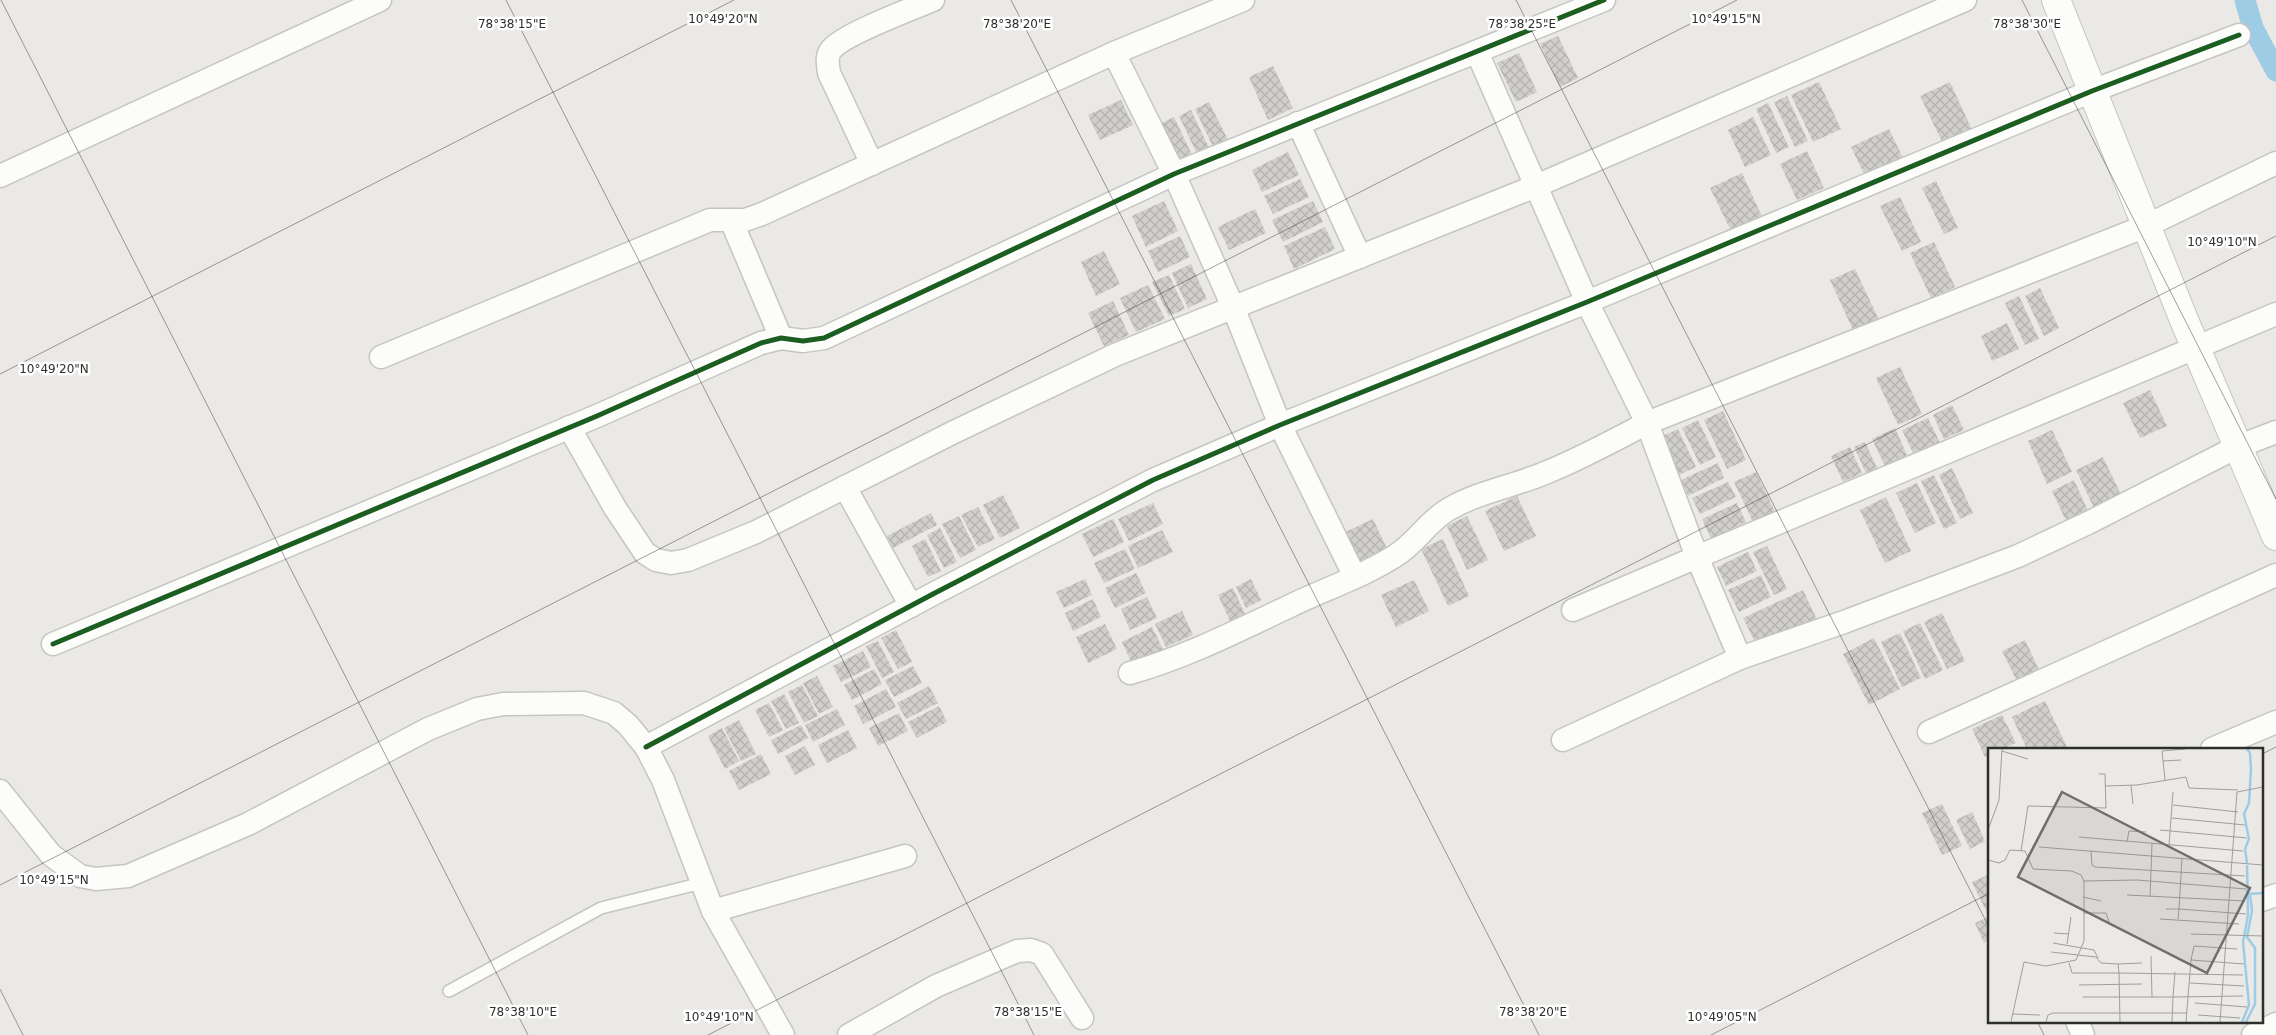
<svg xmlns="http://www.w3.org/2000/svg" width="2276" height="1035" font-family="'DejaVu Sans',sans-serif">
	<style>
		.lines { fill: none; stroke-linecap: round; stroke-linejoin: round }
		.canal { stroke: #9fcce5; stroke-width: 21 }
		.building { fill: url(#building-cross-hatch) }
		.lane-casing { stroke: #c6c5c4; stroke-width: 14 }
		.street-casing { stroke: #c6c5c4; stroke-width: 25 }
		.secondary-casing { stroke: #c6c5c4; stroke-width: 30 }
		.lane { stroke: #fcfcfb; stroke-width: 11 }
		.street { stroke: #fcfcfb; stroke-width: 22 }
		.secondary { stroke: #fcfcfb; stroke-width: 28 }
		.cycleway-casing { stroke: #fff; stroke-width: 8 }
		.cycleway { stroke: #1b5e20; stroke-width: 5 }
		.ticks { fill: none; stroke: #2e2e2e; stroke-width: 1; stroke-opacity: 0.45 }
		.inset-river { fill: none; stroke: #9fcce5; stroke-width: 2.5 }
		.inset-road { fill: none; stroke: #9f9e9c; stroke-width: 1 }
		.view { fill: #706f6e; fill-opacity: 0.15; stroke: #706f6e; stroke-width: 2.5 }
		.inset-edge { fill: none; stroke: #2e2e2e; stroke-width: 2.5 }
		.ticks-label { font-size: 12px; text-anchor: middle; fill: #2e2e2e; stroke: #fff; stroke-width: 5; stroke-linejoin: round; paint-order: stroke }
	</style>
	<defs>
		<pattern id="building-cross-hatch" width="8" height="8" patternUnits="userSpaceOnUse" patternTransform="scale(1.25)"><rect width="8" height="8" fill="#d0cfcb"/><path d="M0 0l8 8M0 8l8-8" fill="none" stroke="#b3b2af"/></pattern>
	</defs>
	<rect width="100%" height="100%" fill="#ebe9e5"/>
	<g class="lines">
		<path class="canal" d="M2245 0 2253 28 2276 71"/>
	</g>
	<g class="building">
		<path d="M1558 36 1578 78 1560 87 1540 44Z"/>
		<path d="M1519 53 1537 92 1516 102 1497 63Z"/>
		<path d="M1273 66 1293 108 1268 120 1249 77Z"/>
		<path d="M1819 82 1841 129 1813 142 1791 95Z"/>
		<path d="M1950 82 1973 132 1944 146 1920 96Z"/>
		<path d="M1787 96 1808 141 1795 147 1774 102Z"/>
		<path d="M1121 100 1133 125 1100 140 1088 115Z"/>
		<path d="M1209 102 1229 142 1214 149 1195 109Z"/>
		<path d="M1768 103 1789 147 1776 153 1756 109Z"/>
		<path d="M1191 110 1210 150 1198 156 1179 116Z"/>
		<path d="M1174 117 1193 157 1179 163 1160 124Z"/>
		<path d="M1753 117 1771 155 1745 167 1728 130Z"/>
		<path d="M1889 129 1903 158 1865 176 1851 147Z"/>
		<path d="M1807 151 1824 188 1797 200 1780 164Z"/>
		<path d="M1288 152 1299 175 1262 192 1252 170Z"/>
		<path d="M1742 173 1764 221 1733 235 1710 188Z"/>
		<path d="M1300 179 1309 197 1273 214 1264 196Z"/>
		<path d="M1936 181 1958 228 1944 234 1922 188Z"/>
		<path d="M1900 197 1921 242 1902 251 1880 206Z"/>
		<path d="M1164 201 1178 231 1146 247 1132 216Z"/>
		<path d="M1313 201 1323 222 1283 242 1272 220Z"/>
		<path d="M1255 209 1266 233 1229 250 1218 227Z"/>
		<path d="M1325 227 1335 249 1294 269 1284 246Z"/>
		<path d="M1180 236 1190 257 1158 272 1148 251Z"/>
		<path d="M1934 242 1955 287 1931 298 1910 253Z"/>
		<path d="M1104 251 1120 284 1096 296 1081 262Z"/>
		<path d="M1191 264 1207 299 1188 308 1172 273Z"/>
		<path d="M1855 269 1879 320 1854 332 1830 280Z"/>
		<path d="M1169 275 1185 309 1169 316 1152 282Z"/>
		<path d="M1148 285 1165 319 1136 332 1120 298Z"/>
		<path d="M2040 288 2059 328 2044 336 2025 296Z"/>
		<path d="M2019 296 2039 339 2025 345 2005 303Z"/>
		<path d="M1113 301 1129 335 1104 346 1088 313Z"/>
		<path d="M2007 323 2019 349 1992 361 1981 336Z"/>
		<path d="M1900 367 1922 414 1898 425 1876 378Z"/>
		<path d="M2150 390 2167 426 2140 438 2123 403Z"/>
		<path d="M1952 405 1964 430 1944 439 1933 415Z"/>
		<path d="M1723 411 1746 460 1727 469 1704 420Z"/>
		<path d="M1928 418 1940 443 1914 455 1902 430Z"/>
		<path d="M1698 420 1716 457 1700 465 1682 428Z"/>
		<path d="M1895 428 1907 455 1885 466 1872 439Z"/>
		<path d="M1678 429 1696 467 1679 475 1660 437Z"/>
		<path d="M2052 430 2072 472 2047 484 2028 441Z"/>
		<path d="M1865 442 1877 468 1866 473 1854 447Z"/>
		<path d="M1850 447 1862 473 1843 482 1831 456Z"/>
		<path d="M2103 457 2123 499 2096 512 2076 470Z"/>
		<path d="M1718 463 1724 478 1688 496 1681 480Z"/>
		<path d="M1952 468 1973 513 1960 519 1939 475Z"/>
		<path d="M1756 472 1775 512 1753 522 1734 482Z"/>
		<path d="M1934 475 1957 523 1944 529 1921 481Z"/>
		<path d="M2074 480 2089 513 2067 523 2052 491Z"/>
		<path d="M1728 482 1736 497 1700 514 1692 498Z"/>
		<path d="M1917 483 1936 523 1915 533 1896 493Z"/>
		<path d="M1003 495 1020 528 1000 538 983 505Z"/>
		<path d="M1517 496 1536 536 1504 551 1485 511Z"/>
		<path d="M1886 497 1911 551 1885 563 1860 510Z"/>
		<path d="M1153 503 1163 524 1129 541 1118 519Z"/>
		<path d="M1737 503 1746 522 1711 539 1702 519Z"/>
		<path d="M978 507 995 539 978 547 961 515Z"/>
		<path d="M931 513 937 525 893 548 887 536Z"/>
		<path d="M959 516 976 550 960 558 942 524Z"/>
		<path d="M1467 516 1488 560 1467 570 1447 526Z"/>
		<path d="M1113 519 1124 542 1093 557 1082 534Z"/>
		<path d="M1373 519 1389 553 1357 568 1341 534Z"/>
		<path d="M940 528 957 562 944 568 927 535Z"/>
		<path d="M1162 530 1173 552 1138 568 1128 546Z"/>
		<path d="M925 539 941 571 928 577 912 546Z"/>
		<path d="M1443 539 1469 596 1448 606 1421 549Z"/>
		<path d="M1767 546 1787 589 1774 595 1753 552Z"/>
		<path d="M1125 549 1135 569 1104 583 1094 563Z"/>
		<path d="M1748 552 1757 571 1726 586 1717 567Z"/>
		<path d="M1136 573 1146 593 1115 608 1105 588Z"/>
		<path d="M1761 575 1771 597 1739 612 1728 590Z"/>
		<path d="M1085 579 1092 595 1064 608 1056 592Z"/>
		<path d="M1251 579 1261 600 1246 608 1236 587Z"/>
		<path d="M1414 580 1429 611 1396 627 1381 595Z"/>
		<path d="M1233 588 1245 614 1230 621 1218 595Z"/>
		<path d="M1803 590 1818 622 1759 650 1743 618Z"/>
		<path d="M1147 597 1157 618 1130 630 1121 609Z"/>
		<path d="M1093 599 1101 617 1073 631 1065 613Z"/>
		<path d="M1182 611 1193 635 1166 647 1155 624Z"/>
		<path d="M1942 613 1965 661 1947 669 1924 622Z"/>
		<path d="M1920 623 1943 670 1925 679 1903 631Z"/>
		<path d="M1105 624 1117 649 1088 663 1076 637Z"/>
		<path d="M1152 627 1165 653 1134 668 1122 642Z"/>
		<path d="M896 630 912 662 898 669 881 638Z"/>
		<path d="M1900 633 1921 678 1902 687 1881 642Z"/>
		<path d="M1874 638 1900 689 1869 705 1843 654Z"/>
		<path d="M2025 640 2039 670 2017 681 2002 651Z"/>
		<path d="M878 641 894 672 882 678 866 646Z"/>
		<path d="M863 651 871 667 841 682 833 666Z"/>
		<path d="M913 666 922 683 894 697 885 680Z"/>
		<path d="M874 669 882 684 852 700 844 685Z"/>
		<path d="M817 676 833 707 819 714 803 683Z"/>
		<path d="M802 685 818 716 804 723 788 692Z"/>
		<path d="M929 686 938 703 906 719 897 703Z"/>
		<path d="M886 689 896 707 863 724 854 706Z"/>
		<path d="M784 694 799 723 786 729 771 701Z"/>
		<path d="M2045 701 2068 749H2027L2012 717Z"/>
		<path d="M769 703 783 730 769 737 755 710Z"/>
		<path d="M939 706 947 722 917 738 908 722Z"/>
		<path d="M837 709 845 725 813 742 805 725Z"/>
		<path d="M899 713 908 731 878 746 869 728Z"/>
		<path d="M2002 715 2016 743 2003 749H1990V755L1985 757 1972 729Z"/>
		<path d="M739 720 756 754 741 761 724 728Z"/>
		<path d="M801 725 808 738 778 754 771 740Z"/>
		<path d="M722 728 739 761 725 769 708 736Z"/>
		<path d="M848 730 857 748 827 763 818 745Z"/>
		<path d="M805 746 815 765 795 775 785 756Z"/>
		<path d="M761 754 771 774 739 790 729 771Z"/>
		<path d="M1942 804 1962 846 1942 855 1922 813Z"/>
		<path d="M1972 812 1985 841 1970 849 1956 820Z"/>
		<path d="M1990 874V914L1988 915 1972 882Z"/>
		<path d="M1990 916V940L1984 943 1975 923Z"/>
	</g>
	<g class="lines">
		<defs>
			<path id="lane" d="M449 991 601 908 702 883"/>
			<g id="street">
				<path d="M1477 52 1587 302 1647 423 1697 557 2276 314"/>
				<path d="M1114 53 1174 174 1233 307 1280 425 1355 577"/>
				<path d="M1298 123 1360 257"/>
				<path d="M872 164 829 73C828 65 826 56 831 50 843 34 912 9 933 0"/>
				<path d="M0 176 380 0"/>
				<path d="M731 220 781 338"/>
				<path d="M381 357 710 220H745L762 214 1114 53 1243 0"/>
				<path d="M569 427 615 508 645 553 656 560 671 563 688 560 756 532 954 432 1115 355 1536 186 1965 0"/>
				<path d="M845 487 911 606"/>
				<path d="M1573 610 1697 557 1740 658"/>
				<path d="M53 644 597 416 761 343 781 338 803 341 824 338 1174 174 1604 0"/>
				<path d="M1130 673C1186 657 1237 631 1290 606 1325 589 1362 577 1395 556 1416 543 1428 521 1449 509 1478 492 1514 486 1545 473 1580 459 1613 441 1647 423L2146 226 2276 163"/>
				<path d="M1929 732 2276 575"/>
				<path d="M1563 740 1740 658 1844 622 2018 556 2088 523 2237 447 2276 432"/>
				<path d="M646 747 933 594 1153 480 1280 425 1587 302 2092 91 2239 35"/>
				<path d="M2212 749 2276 722"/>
				<path d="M0 791 51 855 80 876 96 879 128 876 248 824 428 729 477 709 503 704 584 703 614 713 628 725 646 747 663 780 713 911 783 1035"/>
				<path d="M2262 900 2276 895"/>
				<path d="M713 911 905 856"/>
				<path d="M2077 1021 2083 1035"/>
				<path d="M849 1035 936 986 1017 951 1031 950 1042 954 1082 1018"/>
				<path d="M2253 1035 2276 1024"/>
			</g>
			<path id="secondary" d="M2056 0 2184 320 2276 536"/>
		</defs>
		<use href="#lane" class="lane-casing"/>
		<use href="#street" class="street-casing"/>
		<use href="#secondary" class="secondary-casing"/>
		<use href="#lane" class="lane"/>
		<use href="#street" class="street"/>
		<use href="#secondary" class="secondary"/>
		<defs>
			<g id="cycleway">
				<path d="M53 644 597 416 761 343 781 338 803 341 824 338 1174 174 1604 0"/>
				<path d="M646 747 933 594 1153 480 1280 425 1587 302 2092 91 2239 35"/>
			</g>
		</defs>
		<use href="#cycleway" class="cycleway-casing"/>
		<use href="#cycleway" class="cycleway"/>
	</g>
	<path class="ticks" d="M1 0 528 1035M506 0 1034 1035M1011 0 1539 1035M1516 0 1990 929M2022 0 2276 499M0 374 734 0M2262 754 2276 747M0 885 1737 0M0 989 23 1035M2037 1021 2044 1035M708 1035 2276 236M1711 1035 1990 893"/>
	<g transform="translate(1988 748)">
		<rect width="275" height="275" fill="#ebe9e5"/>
		<path class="inset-river" d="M259 1 262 5 263 21 261 55 256 66 261 91 257 101 259 115M254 274 261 257 255 194 260 167 259 117M258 274 267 256V200L259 189 264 163 262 146 275 145"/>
		<path class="inset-road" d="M14 3 40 11M175 13 193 12M177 32 174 3 197 1M143 37 145 56M118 38 149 37 198 29 201 40 250 42M185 57 250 64M184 70 257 77M0 82 11 52 14 1M172 82 259 90M91 89 255 103M139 94 141 83 158 84M181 97 185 44M51 99 275 117M33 103 40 58 118 60 117 26H111M103 103 104 117 107 119 257 128M194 110 191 161 258 166M0 112 11 115 17 112 22 102 37 103 45 121 84 123 93 127 96 133V193L88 212 58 218 36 214 23 274M96 133 149 132 258 141M139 147 257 153M95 149 113 153M162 149 164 95M178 161H191L190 171M95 165H118L121 174M172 171 251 176M66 185 81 186M203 186 275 188M65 195 106 202 110 210M79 196 83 169M63 204 108 209 113 215 130 216 131 225 255 227M163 208 164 249M203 212 206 198 249 201M81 215 84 225H131L132 274M130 216 154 215M202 235 256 238M91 237 154 236M95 249H185L187 224M207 255 259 259M24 266 52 267M210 267 252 270M58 274 60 267 65 265H199M184 274 185 249 255 248M198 274 203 212 256 216M232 274 249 44 275 39"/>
		<path class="view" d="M74 44 262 140 219 225 30 129Z"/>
		<rect width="275" height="275" class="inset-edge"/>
	</g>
	<g class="ticks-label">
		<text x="723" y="23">10°49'20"N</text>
		<text x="1726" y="23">10°49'15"N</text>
		<text x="512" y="28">78°38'15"E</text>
		<text x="1017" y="28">78°38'20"E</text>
		<text x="1522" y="28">78°38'25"E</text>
		<text x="2027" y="28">78°38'30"E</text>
		<text x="2222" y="246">10°49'10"N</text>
		<text x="54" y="373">10°49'20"N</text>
		<text x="54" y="884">10°49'15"N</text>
		<text x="523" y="1016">78°38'10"E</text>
		<text x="1028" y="1016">78°38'15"E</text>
		<text x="1533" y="1016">78°38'20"E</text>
		<text x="719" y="1021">10°49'10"N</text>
		<text x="1722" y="1021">10°49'05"N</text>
	</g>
</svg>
